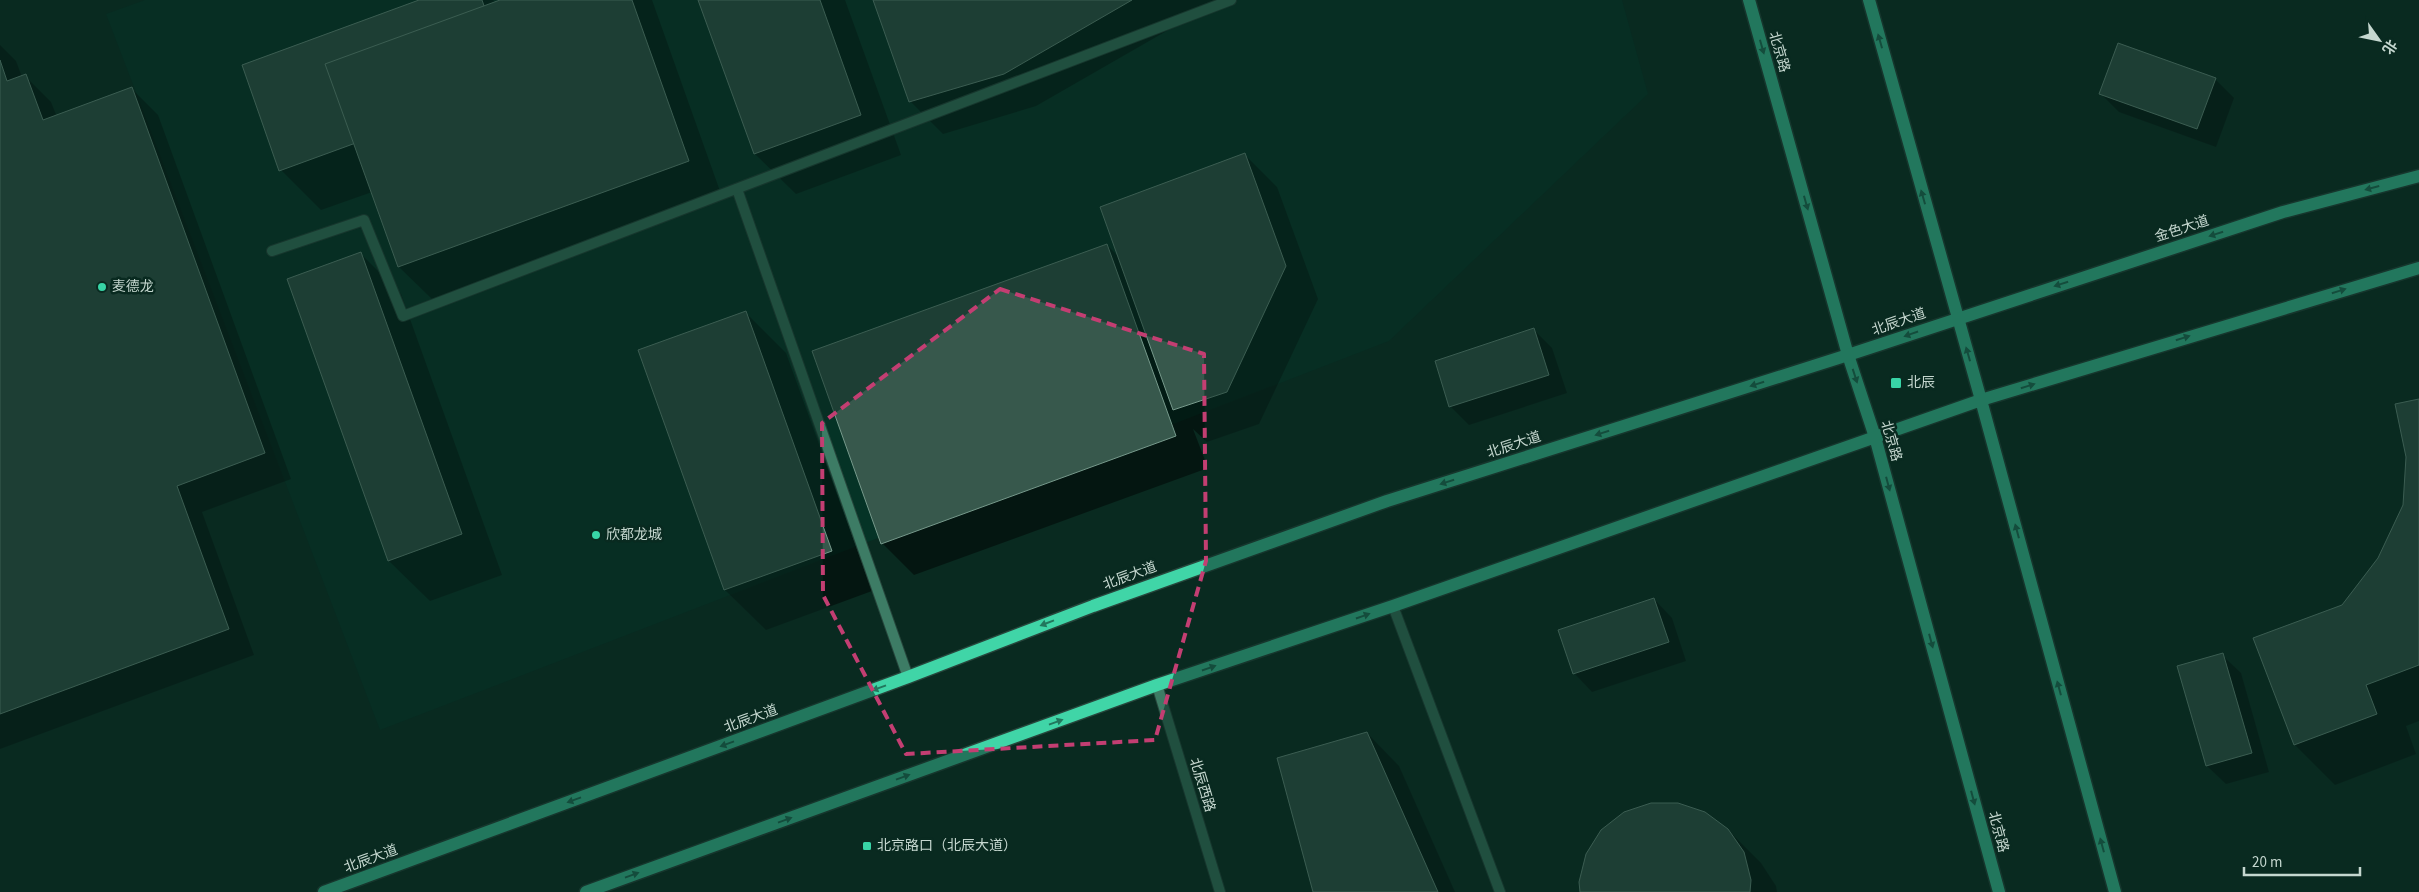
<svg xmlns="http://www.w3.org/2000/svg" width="2419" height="892" font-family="'Source Sans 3','Noto Sans SC',sans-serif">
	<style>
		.built { fill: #053326 }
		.shadow { fill: #0007 }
		.building { fill: #37584c; stroke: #779a8c }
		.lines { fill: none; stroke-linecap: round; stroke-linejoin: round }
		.pedestrian-casing { stroke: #27463c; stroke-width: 12 }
		.minor-casing { stroke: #27463c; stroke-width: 12 }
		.primary-casing { stroke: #27463c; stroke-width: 15 }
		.pedestrian { stroke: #3d7c65; stroke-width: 10 }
		.minor { stroke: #3d7c65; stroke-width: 10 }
		.primary { stroke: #40d5a7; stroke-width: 12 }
		.oneway { fill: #22775d }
		.marked { fill: none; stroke: #c33e72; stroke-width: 4; stroke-dasharray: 10 6; stroke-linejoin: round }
		.poi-dot { fill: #38d4a6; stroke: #092a20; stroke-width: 2 }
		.labels { text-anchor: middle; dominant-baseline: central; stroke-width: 5; stroke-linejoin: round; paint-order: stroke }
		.street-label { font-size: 14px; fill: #c5d7cf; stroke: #092a20 }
		.poi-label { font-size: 14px; fill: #c5d7cf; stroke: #092a20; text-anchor: start }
	</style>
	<rect width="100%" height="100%" fill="#092a20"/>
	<path class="built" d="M145 0H1622L1648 94 1389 341 380 730 106 14Z"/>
	<g class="shadow">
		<path d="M422 0H493L496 3 504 0H652L721 194 432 299 399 267 372 192 321 210 281 170Z"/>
		<path d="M700 0H845L901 155 796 194 755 154Z"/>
		<path d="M874 0H1216L1217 2 1036 106 943 134 911 102Z"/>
		<path d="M0 45 16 61 22 77 25 76 51 102 57 117 132 89 158 115 291 479 202 512 254 655 0 749Z"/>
		<path d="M2215 79 2234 98 2216 147 2119 112 2101 94Z"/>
		<path d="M1245 155 1277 187 1318 299 1259 424 1207 442 1193 429 1208 468 914 575 882 543 1107 245 1121 259Z"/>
		<path d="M360 253 401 294 502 575 430 601 389 561 288 280Z"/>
		<path d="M745 312 786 353 872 591 766 630 725 590 639 351Z"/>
		<path d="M1534 330 1552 348 1567 393 1469 425 1451 407 1436 362Z"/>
		<path d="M2419 400V721L2406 726 2416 754 2335 785 2295 745 2255 639 2343 606 2379 559 2404 505Z"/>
		<path d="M1654 599 1672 618 1686 661 1592 692 1574 673Z"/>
		<path d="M2222 655 2241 673 2269 772 2226 784 2207 766 2179 667Z"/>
		<path d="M1367 733 1399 766 1455 892H1314Z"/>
		<path d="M1728 830 1761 863 1776 886 1777 892H1582Z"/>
	</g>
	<g class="building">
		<path d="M419 0H482L512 86 279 171 242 65Z"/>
		<path d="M500 0H632L689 161 398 267 325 64Z"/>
		<path d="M698 0H820L861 115 754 154Z"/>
		<path d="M873 0H1132L1004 74 909 102Z"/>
		<path d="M2118 43 2216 78 2197 129 2099 94Z"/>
		<path d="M0 60 7 81 26 74 43 120 132 87 265 453 177 486 229 629 0 714Z"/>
		<path d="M1245 153 1286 266 1227 392 1173 410 1100 207Z"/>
		<path d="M1107 244 1176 436 881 544 812 351Z"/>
		<path d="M361 252 462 534 388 561 287 279Z"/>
		<path d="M746 311 832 551 724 590 638 350Z"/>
		<path d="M1534 328 1549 375 1449 407 1435 361Z"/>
		<path d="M2419 399V665L2366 685 2377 714 2294 745 2253 638 2342 605 2378 558 2403 505 2406 457 2395 404Z"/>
		<path d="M1654 598 1669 642 1573 674 1558 630Z"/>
		<path d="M2223 653 2252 753 2206 766 2177 666Z"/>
		<path d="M1367 732 1438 892H1313L1277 758Z"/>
		<path d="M1651 803H1678L1705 812 1728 829 1744 852 1751 880 1750 892H1580L1579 882 1586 854 1601 830 1624 812Z"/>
	</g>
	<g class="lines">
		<defs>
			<g id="pedestrian">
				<path d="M737 189 908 677"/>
				<path d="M272 251 364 220 403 316 1231 0"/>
				<path d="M1393 606 1500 892"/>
			</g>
			<path id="minor" d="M1157 685 1220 892"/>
			<g id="primary">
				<path d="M1749 0 1848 355 1875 437 1999 892"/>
				<path d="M1869 0 1981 400 2115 892"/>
				<path d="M324 892 908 677 1093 606 1387 501 1848 355 2283 212 2419 176"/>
				<path d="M586 892 1157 685 1393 606 1981 400 2419 268"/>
			</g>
		</defs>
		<use href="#pedestrian" class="pedestrian-casing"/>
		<use href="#minor" class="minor-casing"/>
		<use href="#primary" class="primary-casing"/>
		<use href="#pedestrian" class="pedestrian"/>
		<use href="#minor" class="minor"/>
		<use href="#primary" class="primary"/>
	</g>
	<defs><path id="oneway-solid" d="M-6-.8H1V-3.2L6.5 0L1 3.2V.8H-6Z" transform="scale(1.25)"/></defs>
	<g class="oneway">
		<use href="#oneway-solid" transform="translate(1880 41) rotate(-106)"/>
		<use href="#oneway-solid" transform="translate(1762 47) rotate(74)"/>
		<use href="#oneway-solid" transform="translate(2372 188) rotate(165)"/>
		<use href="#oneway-solid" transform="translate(1923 197) rotate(-106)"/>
		<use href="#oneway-solid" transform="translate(1806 203) rotate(74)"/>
		<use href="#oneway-solid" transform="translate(2216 234) rotate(162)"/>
		<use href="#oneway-solid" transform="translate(2061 284) rotate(162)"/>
		<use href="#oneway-solid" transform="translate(2339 291) rotate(-17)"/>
		<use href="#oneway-solid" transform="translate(1911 334) rotate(161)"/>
		<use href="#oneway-solid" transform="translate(2183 338) rotate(-17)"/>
		<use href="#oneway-solid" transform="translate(1968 354) rotate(-106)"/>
		<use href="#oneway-solid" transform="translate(1855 376) rotate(72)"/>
		<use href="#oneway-solid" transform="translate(1757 384) rotate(162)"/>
		<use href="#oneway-solid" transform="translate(2028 386) rotate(-17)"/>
		<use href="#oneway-solid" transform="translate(1602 433) rotate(162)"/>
		<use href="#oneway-solid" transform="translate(1447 482) rotate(162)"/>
		<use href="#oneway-solid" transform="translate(1888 484) rotate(75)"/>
		<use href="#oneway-solid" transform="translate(2017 531) rotate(-105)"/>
		<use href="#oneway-solid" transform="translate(1363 616) rotate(-19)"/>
		<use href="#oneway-solid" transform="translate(1047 623) rotate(159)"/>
		<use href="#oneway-solid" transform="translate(1931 641) rotate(75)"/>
		<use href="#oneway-solid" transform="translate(1209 668) rotate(-19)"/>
		<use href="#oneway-solid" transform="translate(879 688) rotate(160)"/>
		<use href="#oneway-solid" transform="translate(2059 688) rotate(-105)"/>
		<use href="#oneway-solid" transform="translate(1056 722) rotate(-20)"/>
		<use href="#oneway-solid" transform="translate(727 744) rotate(160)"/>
		<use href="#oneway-solid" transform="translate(903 777) rotate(-20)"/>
		<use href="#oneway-solid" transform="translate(1973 798) rotate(75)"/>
		<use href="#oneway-solid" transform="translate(574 800) rotate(160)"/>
		<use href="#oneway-solid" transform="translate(785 820) rotate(-20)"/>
		<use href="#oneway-solid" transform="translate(2102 845) rotate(-105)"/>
		<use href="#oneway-solid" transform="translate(632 875) rotate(-20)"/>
	</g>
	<path d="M0 0H2419V892H0ZM1000 289 1204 354 1206 561 1155 740 906 754 823 595 822 423Z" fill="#092a20" fill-opacity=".55" fill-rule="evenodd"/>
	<path class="marked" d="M1000 289 1204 354 1206 561 1155 740 906 754 823 595 822 423Z"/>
	<g class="poi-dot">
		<circle cx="102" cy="287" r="5"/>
		<rect x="1890" y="377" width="12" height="12" rx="2.5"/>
		<circle cx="596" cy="535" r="5"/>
		<rect x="862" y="841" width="10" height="10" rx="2.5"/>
	</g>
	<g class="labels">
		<g class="street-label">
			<text transform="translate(1779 52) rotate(74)">北京路</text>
			<text transform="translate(2182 229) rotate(-18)">金色大道</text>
			<text transform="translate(1899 322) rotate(-19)">北辰大道</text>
			<text transform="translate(1891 441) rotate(74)">北京路</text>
			<text transform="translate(1514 445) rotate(-18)">北辰大道</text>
			<text transform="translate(1130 576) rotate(-20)">北辰大道</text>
			<text transform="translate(751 719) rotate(-20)">北辰大道</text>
			<text transform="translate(1202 785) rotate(73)">北辰西路</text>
			<text transform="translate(1998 832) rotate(75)">北京路</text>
			<text transform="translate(371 859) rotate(-20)">北辰大道</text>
		</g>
		<g class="poi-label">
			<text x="112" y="287">麦德龙</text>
			<text x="1907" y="383">北辰</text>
			<text x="606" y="535">欣都龙城</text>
			<text x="877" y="846">北京路口（北辰大道）</text>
		</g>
	</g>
	<g transform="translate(2379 40) rotate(123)" stroke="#092a20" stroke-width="4" paint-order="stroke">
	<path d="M0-4L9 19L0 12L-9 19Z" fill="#c5d7cf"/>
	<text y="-8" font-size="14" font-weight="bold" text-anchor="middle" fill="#c5d7cf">北</text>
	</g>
	<path d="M2244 867v8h116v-8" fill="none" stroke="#c5d7cf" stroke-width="2.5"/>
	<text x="2252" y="867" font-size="15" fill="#c5d7cf" stroke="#092a20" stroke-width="4" paint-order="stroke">20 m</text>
</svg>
